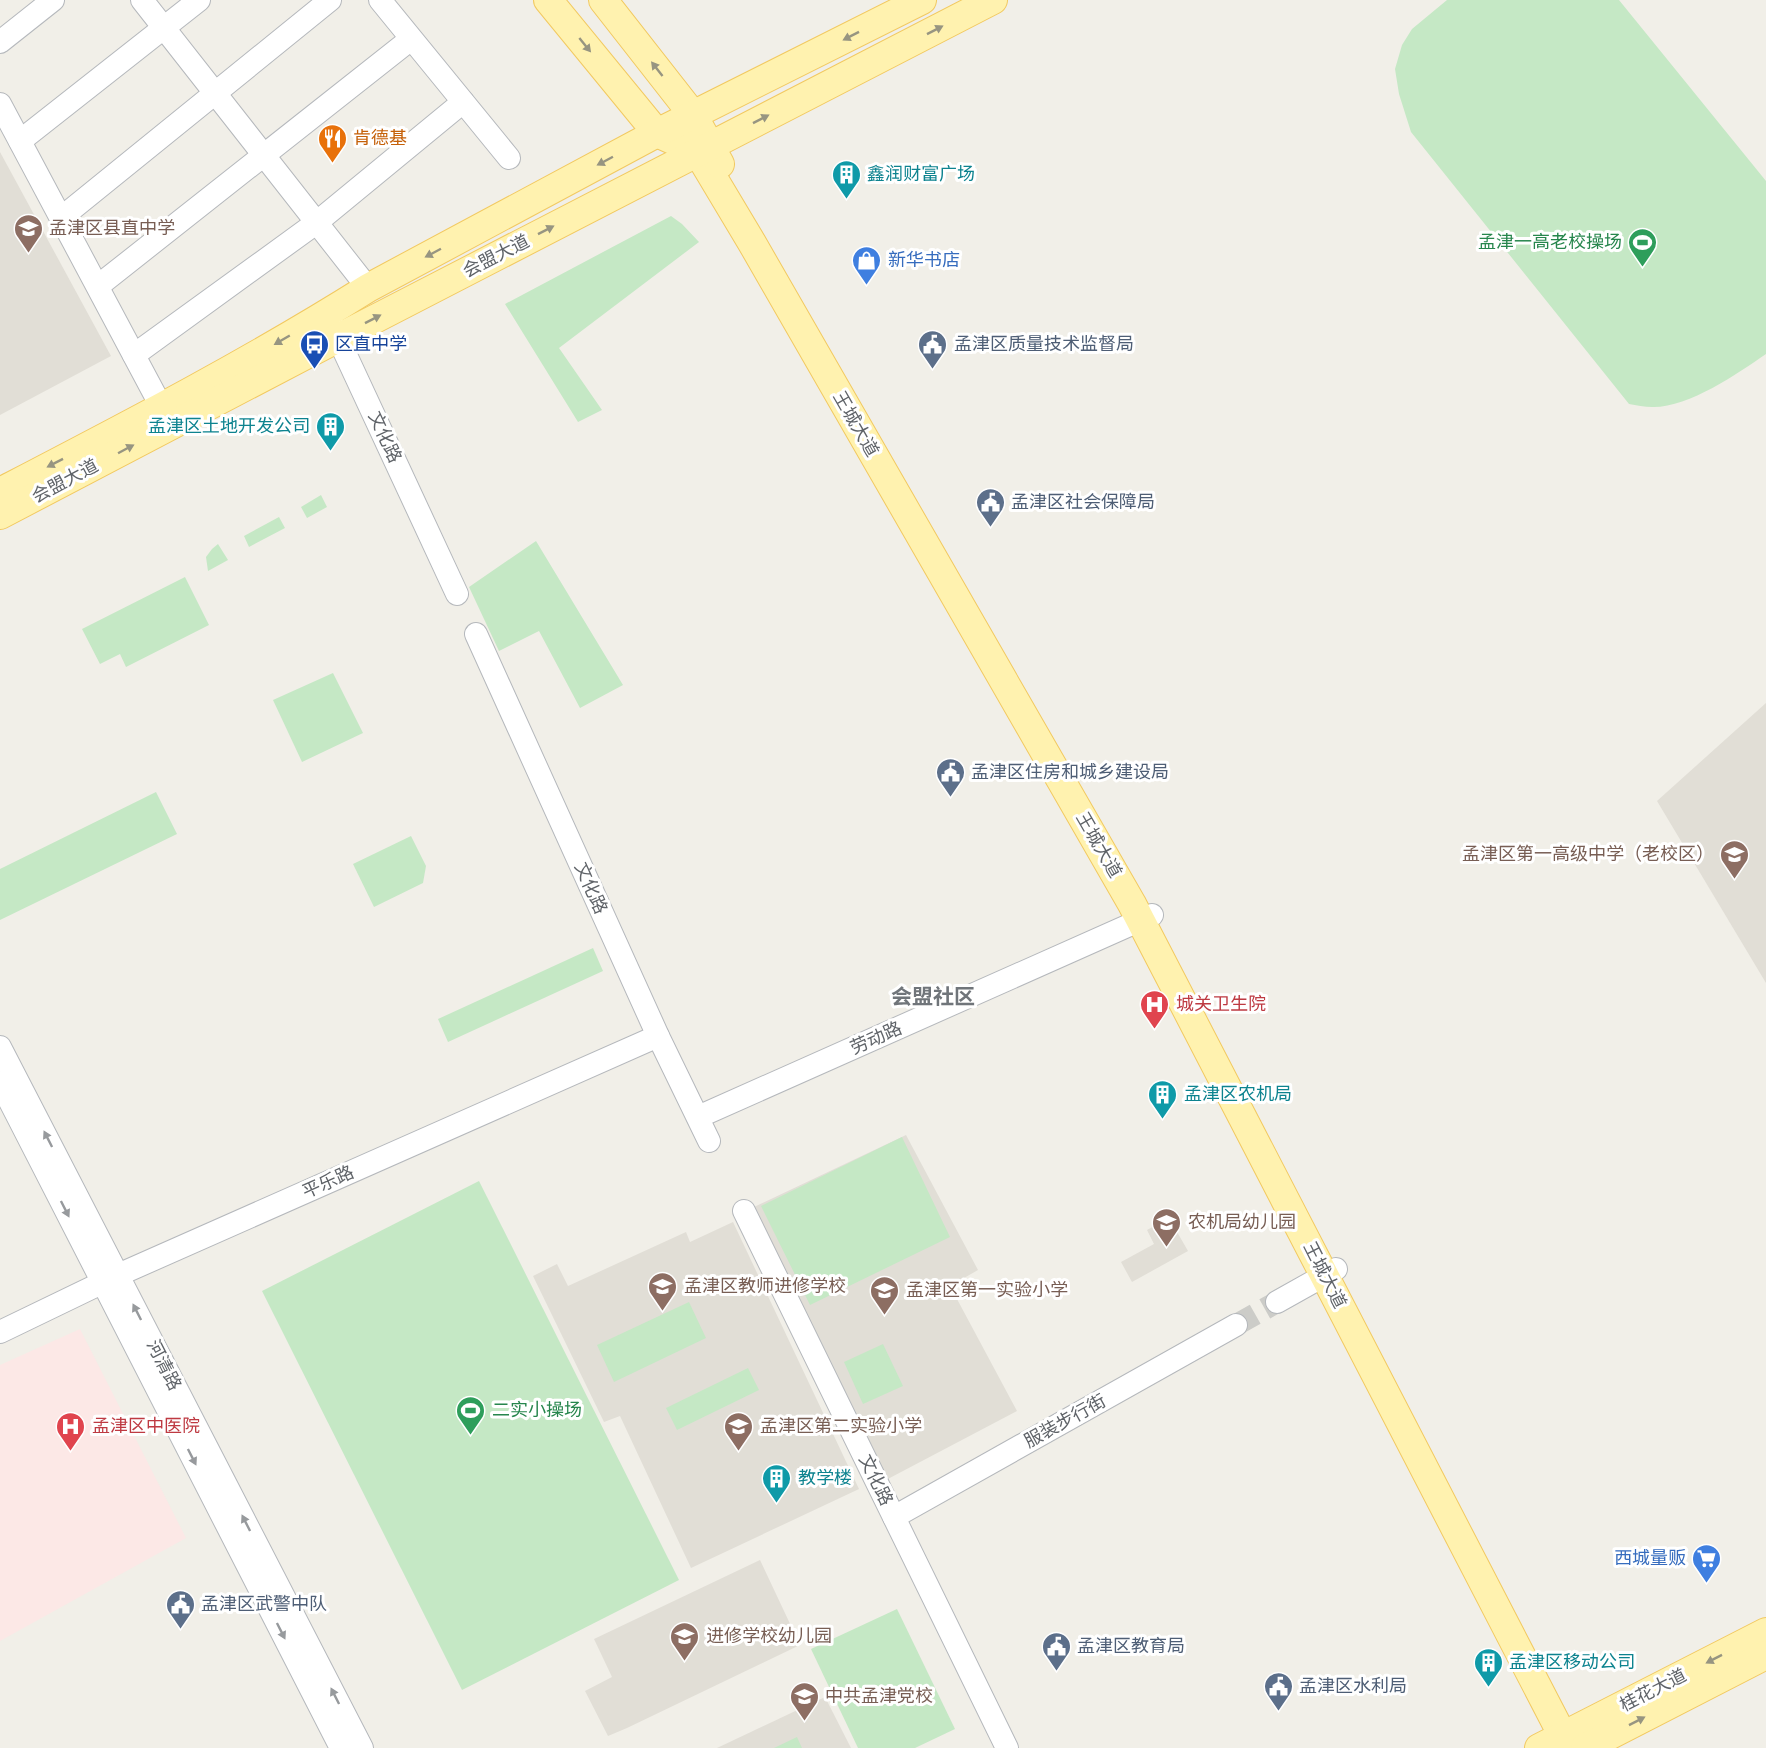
<svg xmlns="http://www.w3.org/2000/svg" width="1766" height="1748" font-family="'Varela Round','Noto Sans SC',sans-serif">
	<style>
		.education { fill: #e1ded6 }
		.medical { fill: #fce8e6 }
		.green { fill: #c5e8c5 }
		.lines { fill: none; stroke-linecap: round; stroke-linejoin: round }
		.minor-tunnel { stroke: #ccccc8; stroke-width: 22; stroke-dasharray: 22 11; stroke-linecap: butt }
		.minor-casing { stroke: #b5b8bc; stroke-width: 24 }
		.major-casing { stroke: #f2c960; stroke-width: 30 }
		.minor { stroke: #fff; stroke-width: 22 }
		.major { stroke: #fff2af; stroke-width: 28 }
		.oneway { fill: #979581 }
		.oneway2 { fill: #979a9d }
		.labels { text-anchor: middle; dominant-baseline: central; stroke-width: 6; stroke-linejoin: round; paint-order: stroke }
		.food-label { font-size: 18px; fill: #c56008; stroke: #fff; text-anchor: start }
		.culture-label { font-size: 18px; fill: #0d838f; stroke: #fff; text-anchor: start }
		.education-label { font-size: 18px; fill: #785e54; stroke: #fff; text-anchor: start }
		.leisure-label { font-size: 18px; fill: #27864d; stroke: #fff; text-anchor: end }
		.street-label { font-size: 18px; fill: #5f6368; stroke: #fff }
		.shop-label { font-size: 18px; fill: #366cbe; stroke: #fff; text-anchor: start }
		.transit-label { font-size: 18px; fill: #164399; stroke: #fff; text-anchor: start }
		.service-label { font-size: 18px; fill: #4e5e75; stroke: #fff; text-anchor: start }
		.health-label { font-size: 18px; fill: #be3a42; stroke: #fff; text-anchor: start }
		.quarter-label { font-size: 21px; font-weight: bold; fill: #70757a; stroke: #fff }
	</style>
	<rect width="100%" height="100%" fill="#f1efe8"/>
	<g class="education">
		<path d="M0 152 111 356 0 415Z"/>
		<path d="M1766 703V983L1657 801Z"/>
		<path d="M906 1135 978 1270 950 1286 1017 1411 884 1481 754 1207Z"/>
		<path d="M1169 1218 1188 1251 1132 1282 1121 1262 1154 1244 1147 1230Z"/>
		<path d="M733 1222 859 1489 691 1568 620 1416 604 1422 533 1276 557 1264 568 1286 686 1232 690 1242Z"/>
		<path d="M760 1560 800 1645 627 1728 608 1736 585 1691 612 1677 594 1639Z"/>
		<path d="M825 1697 851 1748H717Z"/>
	</g>
	<path class="medical" d="M80 1329 186 1538 0 1641V1365Z"/>
	<g class="green">
		<path d="M1447 0H1619L1766 181V354C1737 374 1688 408 1652 407 1645 407 1636 405 1629 404L1411 132 1399 94 1395 69 1402 45 1412 29Z"/>
		<path d="M671 216 682 224 699 242 559 348 602 410 578 422 505 304Z"/>
		<path d="M321 495 327 507 307 518 301 507Z"/>
		<path d="M279 517 285 528 249 547 244 536Z"/>
		<path d="M536 541 623 685 580 708 539 631 499 651 469 587Z"/>
		<path d="M218 544 228 560 208 571 206 557 212 549Z"/>
		<path d="M185 577 209 625 126 667 120 654 100 664 82 629Z"/>
		<path d="M333 673 363 733 302 762 273 700Z"/>
		<path d="M156 792 177 834 0 920V869Z"/>
		<path d="M411 836 426 866 423 883 374 907 353 864Z"/>
		<path d="M593 948 603 971 448 1042 438 1019Z"/>
		<path d="M902 1137 950 1237 810 1305 761 1206Z"/>
		<path d="M479 1181 679 1580 462 1690 262 1291Z"/>
		<path d="M689 1302 706 1338 614 1382 597 1345Z"/>
		<path d="M883 1344 903 1386 863 1404 844 1362Z"/>
		<path d="M748 1368 759 1390 677 1430 666 1408Z"/>
		<path d="M897 1609 955 1729 915 1748H858L811 1649Z"/>
		<path d="M797 1737 802 1748H774Z"/>
	</g>
	<g class="lines">
		<path class="minor-tunnel" d="M1236 1325 1277 1302"/>
		<defs>
			<g id="minor">
				<path d="M142 0 368 288"/>
				<path d="M380 0 509 158"/>
				<path d="M0 42 53 0"/>
				<path d="M0 104 162 408"/>
				<path d="M20 141 199 0"/>
				<path d="M61 218 330 0"/>
				<path d="M98 286 411 39"/>
				<path d="M331 323 457 594"/>
				<path d="M134 355 316 223 463 102"/>
				<path d="M476 634 658 1036 709 1141"/>
				<path d="M0 1047 362 1748"/>
				<path d="M0 1082 341 1748"/>
				<path d="M698 1117 1152 915"/>
				<path d="M744 1211 1007 1748"/>
				<path d="M1277 1302 1336 1269"/>
				<path d="M0 1332 118 1275 658 1036"/>
				<path d="M894 1517 1236 1325"/>
			</g>
			<g id="major">
				<path d="M548 0 657 133 697 151 752 243 1132 904 1569 1748"/>
				<path d="M603 0 693 115 720 164"/>
				<path d="M0 492C125 427 249 363 368 288L657 133 922 0"/>
				<path d="M0 515 338 338 993 0"/>
				<path d="M1539 1748 1766 1632"/>
				<path d="M1585 1748 1766 1655"/>
			</g>
		</defs>
		<use href="#minor" class="minor-casing"/>
		<use href="#major" class="major-casing"/>
		<use href="#minor" class="minor"/>
		<use href="#major" class="major"/>
	</g>
	<defs><path id="oneway-solid" d="M-6-.8H1V-3.2L6.5 0L1 3.2V.8H-6Z" transform="scale(1.5)"/></defs>
	<g class="oneway">
		<use href="#oneway-solid" transform="translate(935 30) rotate(-27)"/>
		<use href="#oneway-solid" transform="translate(851 36) rotate(153)"/>
		<use href="#oneway-solid" transform="translate(585 45) rotate(51)"/>
		<use href="#oneway-solid" transform="translate(657 69) rotate(-128)"/>
		<use href="#oneway-solid" transform="translate(761 119) rotate(-27)"/>
		<use href="#oneway-solid" transform="translate(605 161) rotate(152)"/>
		<use href="#oneway-solid" transform="translate(546 230) rotate(-27)"/>
		<use href="#oneway-solid" transform="translate(433 253) rotate(152)"/>
		<use href="#oneway-solid" transform="translate(373 319) rotate(-27)"/>
		<use href="#oneway-solid" transform="translate(282 340) rotate(150)"/>
		<use href="#oneway-solid" transform="translate(126 449) rotate(-28)"/>
		<use href="#oneway-solid" transform="translate(55 463) rotate(153)"/>
		<use href="#oneway-solid" transform="translate(1714 1659) rotate(153)"/>
		<use href="#oneway-solid" transform="translate(1637 1721) rotate(-27)"/>
	</g>
	<g class="oneway2">
		<use href="#oneway-solid" transform="translate(48 1139) rotate(-117)"/>
		<use href="#oneway-solid" transform="translate(65 1209) rotate(63)"/>
		<use href="#oneway-solid" transform="translate(137 1312) rotate(-117)"/>
		<use href="#oneway-solid" transform="translate(192 1457) rotate(63)"/>
		<use href="#oneway-solid" transform="translate(246 1523) rotate(-117)"/>
		<use href="#oneway-solid" transform="translate(281 1631) rotate(63)"/>
		<use href="#oneway-solid" transform="translate(335 1696) rotate(-117)"/>
	</g>
	<defs>
		<symbol id="restaurant-pin" viewBox="-11 -11 22 30"><path d="M0 17L-7.5 6A9.5 9.5 0 1 1 7.5 6Z" fill="#e8710a" stroke="#fff"/><path d="M-5-6h1v4h1v-4h1v4h1v-4h1v5L-1.5 .5V6h-2V.5L-5-1ZM5-6V6H3V1.5H1.5Q1.5-4 5-6Z" fill="#fff"/></symbol>
		<symbol id="building-pin" viewBox="-11 -11 22 30"><path d="M0 17L-7.5 6A9.5 9.5 0 1 1 7.5 6Z" fill="#0f9aa8" stroke="#fff"/><path d="M-4-6H4V6H1V3H-1V6H-4ZM-2.5-4.3h1.7v1.8h-1.7ZM.8-4.3h1.7v1.8H.8ZM-2.5-1h1.7V.8h-1.7ZM.8-1h1.7V.8H.8Z" fill="#fff"/></symbol>
		<symbol id="school-pin" viewBox="-11 -11 22 30"><path d="M0 17L-7.5 6A9.5 9.5 0 1 1 7.5 6Z" fill="#8d6e63" stroke="#fff"/><path d="M0-5L7-2L0 1L-7-2ZM-4 1L0 2.5L4 1V4Q0 6-4 4Z" fill="#fff"/></symbol>
		<symbol id="stadium-pin" viewBox="-11 -11 22 30"><path d="M0 17L-7.5 6A9.5 9.5 0 1 1 7.5 6Z" fill="#2e9e5b" stroke="#fff"/><path d="M0-5a6.5 5 0 1 0 0 10a6.5 5 0 1 0 0-10ZM-3.5-1.8h7v3.6h-7Z" fill="#fff"/></symbol>
		<symbol id="shop-pin" viewBox="-11 -11 22 30"><path d="M0 17L-7.5 6A9.5 9.5 0 1 1 7.5 6Z" fill="#3f7fe0" stroke="#fff"/><path d="M-5-2.5h2.3a2.7 3.5 0 0 1 5.4 0H5L5.5 6h-11ZM-1.5-2.5h3a1.5 2.3 0 0 0-3 0Z" fill="#fff"/></symbol>
		<symbol id="bus-pin" viewBox="-11 -11 22 30"><path d="M0 17L-7.5 6A9.5 9.5 0 1 1 7.5 6Z" fill="#1a4fb4" stroke="#fff"/><path d="M-5-6H5V4H4V6H2V4H-2V6H-4V4H-5ZM-3.5-4V0h7V-4ZM-3.5 1.2v1.5H-2V1.2ZM2 1.2v1.5H3.5V1.2Z" fill="#fff"/></symbol>
		<symbol id="civic-pin" viewBox="-11 -11 22 30"><path d="M0 17L-7.5 6A9.5 9.5 0 1 1 7.5 6Z" fill="#5c6f8a" stroke="#fff"/><path d="M-.6-6.5H3V-4.5H.6V-3L4-1V1h2V6H-6V1h2V-1L-.6-3ZM-1.2 2.5V6h2.4V2.5Z" fill="#fff"/></symbol>
		<symbol id="hospital-pin" viewBox="-11 -11 22 30"><path d="M0 17L-7.5 6A9.5 9.5 0 1 1 7.5 6Z" fill="#e0444e" stroke="#fff"/><path d="M-5-5h3v3.5h4V-5h3V5h-3V1.5h-4V5h-3Z" fill="#fff"/></symbol>
		<symbol id="supermarket-pin" viewBox="-11 -11 22 30"><path d="M0 17L-7.5 6A9.5 9.5 0 1 1 7.5 6Z" fill="#3f7fe0" stroke="#fff"/><path d="M-6-5.5h2.5l.6 2H6L4.5 2H-2.5L-4.4-4H-6ZM-1.5 3.2a1.3 1.3 0 1 0 .1 0ZM3 3.2a1.3 1.3 0 1 0 .1 0Z" fill="#fff"/></symbol>
		<symbol id="university-pin" viewBox="-11 -11 22 30"><path d="M0 17L-7.5 6A9.5 9.5 0 1 1 7.5 6Z" fill="#8d6e63" stroke="#fff"/><path d="M0-5L7-2L0 1L-7-2ZM-4 1L0 2.5L4 1V4Q0 6-4 4Z" fill="#fff"/></symbol>
	</defs>
	<g fill-rule="evenodd">
		<use href="#restaurant-pin" x="316" y="122" width="33" height="45"/>
		<use href="#building-pin" x="830" y="158" width="33" height="45"/>
		<use href="#school-pin" x="12" y="212" width="33" height="45"/>
		<use href="#stadium-pin" x="1626" y="226" width="33" height="45"/>
		<use href="#shop-pin" x="850" y="244" width="33" height="45"/>
		<use href="#bus-pin" x="298" y="328" width="33" height="45"/>
		<use href="#civic-pin" x="916" y="328" width="33" height="45"/>
		<use href="#building-pin" x="314" y="410" width="33" height="45"/>
		<use href="#civic-pin" x="974" y="486" width="33" height="45"/>
		<use href="#civic-pin" x="934" y="756" width="33" height="45"/>
		<use href="#school-pin" x="1718" y="838" width="33" height="45"/>
		<use href="#hospital-pin" x="1138" y="988" width="33" height="45"/>
		<use href="#building-pin" x="1146" y="1078" width="33" height="45"/>
		<use href="#school-pin" x="1150" y="1206" width="33" height="45"/>
		<use href="#school-pin" x="646" y="1270" width="33" height="45"/>
		<use href="#school-pin" x="868" y="1274" width="33" height="45"/>
		<use href="#stadium-pin" x="454" y="1394" width="33" height="45"/>
		<use href="#hospital-pin" x="54" y="1410" width="33" height="45"/>
		<use href="#school-pin" x="722" y="1410" width="33" height="45"/>
		<use href="#building-pin" x="760" y="1462" width="33" height="45"/>
		<use href="#supermarket-pin" x="1690" y="1542" width="33" height="45"/>
		<use href="#civic-pin" x="164" y="1588" width="33" height="45"/>
		<use href="#school-pin" x="668" y="1620" width="33" height="45"/>
		<use href="#civic-pin" x="1040" y="1630" width="33" height="45"/>
		<use href="#building-pin" x="1472" y="1646" width="33" height="45"/>
		<use href="#civic-pin" x="1262" y="1670" width="33" height="45"/>
		<use href="#university-pin" x="788" y="1680" width="33" height="45"/>
	</g>
	<g class="labels">
		<g class="food-label">
			<text x="353" y="138">肯德基</text>
		</g>
		<g class="culture-label">
			<text x="867" y="174">鑫润财富广场</text>
			<text x="310" y="426" text-anchor="end">孟津区土地开发公司</text>
			<text x="1184" y="1094">孟津区农机局</text>
			<text x="798" y="1478">教学楼</text>
			<text x="1509" y="1662">孟津区移动公司</text>
		</g>
		<g class="education-label">
			<text x="49" y="228">孟津区县直中学</text>
			<text x="1714" y="854" text-anchor="end">孟津区第一高级中学（老校区）</text>
			<text x="1188" y="1222">农机局幼儿园</text>
			<text x="684" y="1286">孟津区教师进修学校</text>
			<text x="906" y="1290">孟津区第一实验小学</text>
			<text x="760" y="1426">孟津区第二实验小学</text>
			<text x="706" y="1636">进修学校幼儿园</text>
			<text x="825" y="1696">中共孟津党校</text>
		</g>
		<g class="leisure-label">
			<text x="1622" y="242">孟津一高老校操场</text>
			<text x="492" y="1410" text-anchor="start">二实小操场</text>
		</g>
		<g class="street-label">
			<text transform="translate(496 256) rotate(-27)">会盟大道</text>
			<text transform="translate(856 424) rotate(60)">王城大道</text>
			<text transform="translate(385 437) rotate(65)">文化路</text>
			<text transform="translate(65 481) rotate(-28)">会盟大道</text>
			<text transform="translate(1099 845) rotate(60)">王城大道</text>
			<text transform="translate(591 888) rotate(66)">文化路</text>
			<text transform="translate(876 1038) rotate(-24)">劳动路</text>
			<text transform="translate(328 1182) rotate(-24)">平乐路</text>
			<text transform="translate(1325 1275) rotate(63)">王城大道</text>
			<text transform="translate(164 1365) rotate(63)">河清路</text>
			<text transform="translate(1065 1421) rotate(-29)">服装步行街</text>
			<text transform="translate(876 1480) rotate(64)">文化路</text>
			<text transform="translate(1653 1690) rotate(-27)">桂花大道</text>
		</g>
		<g class="shop-label">
			<text x="888" y="260">新华书店</text>
			<text x="1686" y="1558" text-anchor="end">西城量贩</text>
		</g>
		<g class="transit-label">
			<text x="335" y="344">区直中学</text>
		</g>
		<g class="service-label">
			<text x="954" y="344">孟津区质量技术监督局</text>
			<text x="1011" y="502">孟津区社会保障局</text>
			<text x="971" y="772">孟津区住房和城乡建设局</text>
			<text x="201" y="1604">孟津区武警中队</text>
			<text x="1077" y="1646">孟津区教育局</text>
			<text x="1299" y="1686">孟津区水利局</text>
		</g>
		<g class="health-label">
			<text x="1176" y="1004">城关卫生院</text>
			<text x="92" y="1426">孟津区中医院</text>
		</g>
		<g class="quarter-label">
			<text x="933" y="997">会盟社区</text>
		</g>
	</g>
</svg>
